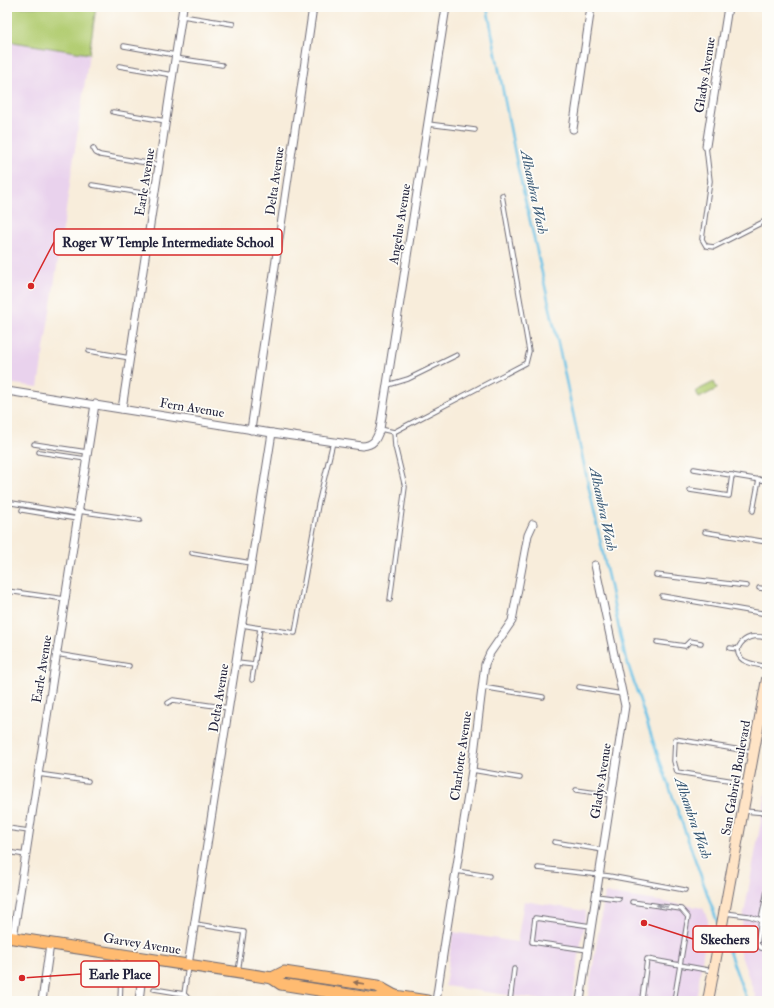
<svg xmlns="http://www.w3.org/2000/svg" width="774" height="1008" font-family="'IM FELL Double Pica',serif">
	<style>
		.built { fill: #e9d2ed }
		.green { fill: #b3cd73; stroke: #6a7857 }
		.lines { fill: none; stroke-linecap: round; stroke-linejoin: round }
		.stream { stroke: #6ac3e7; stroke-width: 2.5 }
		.lane-casing { stroke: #6d6973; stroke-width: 5.5 }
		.street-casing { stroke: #6d6973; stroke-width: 9 }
		.secondary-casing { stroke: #6d6973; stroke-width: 12 }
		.primary-casing { stroke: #6d6973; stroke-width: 13 }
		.lane { stroke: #fff; stroke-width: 3.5 }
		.street { stroke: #fff; stroke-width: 7 }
		.secondary { stroke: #ffe4c6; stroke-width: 10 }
		.primary { stroke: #ffbb71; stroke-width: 11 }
		.oneway { fill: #9c9ca7 }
		.oneway2 { fill: #906e56 }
		.labels { text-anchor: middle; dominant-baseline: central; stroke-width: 3.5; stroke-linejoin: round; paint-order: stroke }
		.street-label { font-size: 13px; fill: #22223b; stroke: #fdfcf7 }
		.water-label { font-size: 14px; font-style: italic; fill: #3b5a77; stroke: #fdfcf7 }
		.leader { fill: none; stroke: #d62828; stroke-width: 1.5 }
		.callout-dot { fill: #d62828; stroke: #fdfcf7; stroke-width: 1.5 }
		.callout { fill: #fdfcf7; stroke: #d62828; stroke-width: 1.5 }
		.callout-label { font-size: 14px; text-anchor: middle; font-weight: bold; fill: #22223b }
	</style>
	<rect width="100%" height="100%" fill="#fdfcf7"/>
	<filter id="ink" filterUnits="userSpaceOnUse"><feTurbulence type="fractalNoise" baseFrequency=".025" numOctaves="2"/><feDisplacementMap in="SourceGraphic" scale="8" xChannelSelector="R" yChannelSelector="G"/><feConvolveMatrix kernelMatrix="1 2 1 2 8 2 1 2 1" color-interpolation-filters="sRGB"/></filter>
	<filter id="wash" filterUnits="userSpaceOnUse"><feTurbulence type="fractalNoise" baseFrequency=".012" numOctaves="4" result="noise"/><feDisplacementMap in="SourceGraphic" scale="16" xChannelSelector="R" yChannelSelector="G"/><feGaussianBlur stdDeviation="0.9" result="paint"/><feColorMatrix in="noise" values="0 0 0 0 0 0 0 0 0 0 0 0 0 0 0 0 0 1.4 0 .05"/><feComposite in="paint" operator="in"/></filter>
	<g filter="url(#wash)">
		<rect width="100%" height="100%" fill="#f8eddb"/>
		<g class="built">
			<path d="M7 41 89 54 69 190 38 387 7 383Z"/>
			<path d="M767 788V1001H757L738 947Z"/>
			<path d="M605 893 703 908 708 920 696 1001H587Z"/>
			<path d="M524 901 586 911 572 1001H549L445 986 453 932 517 942Z"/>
		</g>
		<g class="green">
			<path d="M7 7H96L89 54 7 41Z"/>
			<path d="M714 382 717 389 699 398 696 391Z"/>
		</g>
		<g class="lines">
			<g class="stream">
				<path d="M487 7 517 164 558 343 624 652 655 747 718 924"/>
				<path d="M724 938 747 1001"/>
			</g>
		</g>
	</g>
	<g filter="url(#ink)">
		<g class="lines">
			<defs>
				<g id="lane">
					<path d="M182 16 233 24"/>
					<path d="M124 46 176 55"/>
					<path d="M175 58 222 65"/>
					<path d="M119 66 173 75"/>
					<path d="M113 112 166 121"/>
					<path d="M428 124 475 130"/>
					<path d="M706 146 710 181 702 239 706 246 714 247 767 220"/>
					<path d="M93 148 96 153 100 155 159 165"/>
					<path d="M92 185 155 195"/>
					<path d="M89 351 130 358"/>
					<path d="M388 385 408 379 457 355"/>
					<path d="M380 429 394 432 526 363 529 351 502 195"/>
					<path d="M34 444 87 452"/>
					<path d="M39 452 86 459"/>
					<path d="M694 469 767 481"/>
					<path d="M690 490 729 496 732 475"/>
					<path d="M12 503 78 514"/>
					<path d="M22 510 77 519"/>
					<path d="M78 511 140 520"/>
					<path d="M753 511 759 479"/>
					<path d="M705 532 767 542"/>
					<path d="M192 553 251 563"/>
					<path d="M656 575 747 586"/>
					<path d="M759 588 767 589"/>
					<path d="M7 591 65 599"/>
					<path d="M662 596 767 614"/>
					<path d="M390 600 405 487 395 446 394 432"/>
					<path d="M242 625 260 628"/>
					<path d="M767 638C762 637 756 636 751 637 741 640 732 651 743 660 749 664 759 665 767 667"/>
					<path d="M657 642 685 646 690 641 701 643"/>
					<path d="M730 648 738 649"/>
					<path d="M56 654 129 666"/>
					<path d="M237 663 255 665"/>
					<path d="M252 680 260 628 295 633 318 505 333 442"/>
					<path d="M482 687 543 697"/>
					<path d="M579 687 622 694"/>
					<path d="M168 703 173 700 229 708"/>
					<path d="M472 770 520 778"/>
					<path d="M38 774 88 781"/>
					<path d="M747 783 677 772 674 761 675 739 753 752"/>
					<path d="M576 790 611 795"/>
					<path d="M744 811 767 813"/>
					<path d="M7 828 29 831"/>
					<path d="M554 842 603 850"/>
					<path d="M7 852 26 855"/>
					<path d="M538 868 609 876 685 890"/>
					<path d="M456 871 489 876"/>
					<path d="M767 891 761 920 767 921"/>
					<path d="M596 896 619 899"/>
					<path d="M632 902 681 909 688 917 674 1001"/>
					<path d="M725 913 749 916 761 920 757 944 761 948 767 949"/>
					<path d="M196 924 244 932 238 972"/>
					<path d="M588 950 532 942 535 918 591 926"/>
					<path d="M188 966 184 994 189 999 193 1001"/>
					<path d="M154 989 184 994"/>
					<path d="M120 1001C121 986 120 971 123 956"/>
					<path d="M510 1001 514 969"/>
					<path d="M653 1001 642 999 647 959 713 971"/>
				</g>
				<g id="street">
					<path d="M573 129 591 7"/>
					<path d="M706 146 728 7"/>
					<path d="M7 391 272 433 362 446C374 445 376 440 380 429L446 7"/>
					<path d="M122 409 183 7"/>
					<path d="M251 430 313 7"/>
					<path d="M13 938 95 404"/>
					<path d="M188 965 272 433"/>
					<path d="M42 1001 50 944"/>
					<path d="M139 1001 144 958"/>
					<path d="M436 1001 447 928 472 770 485 664 490 653 512 621 528 535 533 524"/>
					<path d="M580 1001 625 706 595 565"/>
				</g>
				<path id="secondary" d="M708 1001 767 679"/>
				<g id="primary">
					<path d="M7 937 272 978 281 984 375 999 395 996 427 1001"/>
					<path d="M272 978 284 972 377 986 395 996"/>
				</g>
			</defs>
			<use href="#lane" class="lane-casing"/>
			<use href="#street" class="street-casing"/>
			<use href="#secondary" class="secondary-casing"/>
			<use href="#primary" class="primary-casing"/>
			<use href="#lane" class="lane"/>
			<use href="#street" class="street"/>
			<use href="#secondary" class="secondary"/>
			<use href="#primary" class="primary"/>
		</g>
		<defs><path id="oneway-solid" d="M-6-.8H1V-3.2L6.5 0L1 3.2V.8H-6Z"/></defs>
		<use class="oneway" href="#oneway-solid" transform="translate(662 906) rotate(-171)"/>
		<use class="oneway2" href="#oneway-solid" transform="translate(359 983) rotate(-171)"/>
	</g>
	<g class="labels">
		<g class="street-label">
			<text transform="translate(705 75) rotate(-81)">Gladys Avenue</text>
			<text transform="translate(275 181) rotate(-82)">Delta Avenue</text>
			<text transform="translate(145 182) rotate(-81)">Earle Avenue</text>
			<text transform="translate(400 224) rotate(-81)">Angelus Avenue</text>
			<text transform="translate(192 408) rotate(9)">Fern Avenue</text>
			<text transform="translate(42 669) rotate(-81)">Earle Avenue</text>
			<text transform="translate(219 698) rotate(-81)">Delta Avenue</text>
			<text transform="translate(461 756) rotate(-82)">Charlotte Avenue</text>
			<text transform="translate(736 778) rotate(-80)">San Gabriel Boulevard</text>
			<text transform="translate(601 781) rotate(-81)">Gladys Avenue</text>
			<text transform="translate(142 944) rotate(9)">Garvey Avenue</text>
		</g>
		<g class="water-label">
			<text transform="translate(534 192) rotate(78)">Alhambra Wash</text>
			<text transform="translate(603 509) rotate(78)">Alhambra Wash</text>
			<text transform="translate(693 818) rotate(71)">Alhambra Wash</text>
		</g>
	</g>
	<path class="leader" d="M31 286L54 242M644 923L693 939M22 978L81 974"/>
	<g class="callout-dot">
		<circle cx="31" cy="286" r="4"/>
		<circle cx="644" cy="923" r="4"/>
		<circle cx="22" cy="978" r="4"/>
	</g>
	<g class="callout">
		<rect x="54" y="229" width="228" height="26" rx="4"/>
		<rect x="693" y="926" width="65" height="26" rx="4"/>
		<rect x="81" y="961" width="78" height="26" rx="4"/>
	</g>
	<g class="callout-label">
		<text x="168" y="247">Roger W Temple Intermediate School</text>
		<text x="725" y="944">Skechers</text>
		<text x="120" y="979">Earle Place</text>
	</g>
	<rect width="774" height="1008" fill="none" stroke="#fdfcf7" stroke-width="24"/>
</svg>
